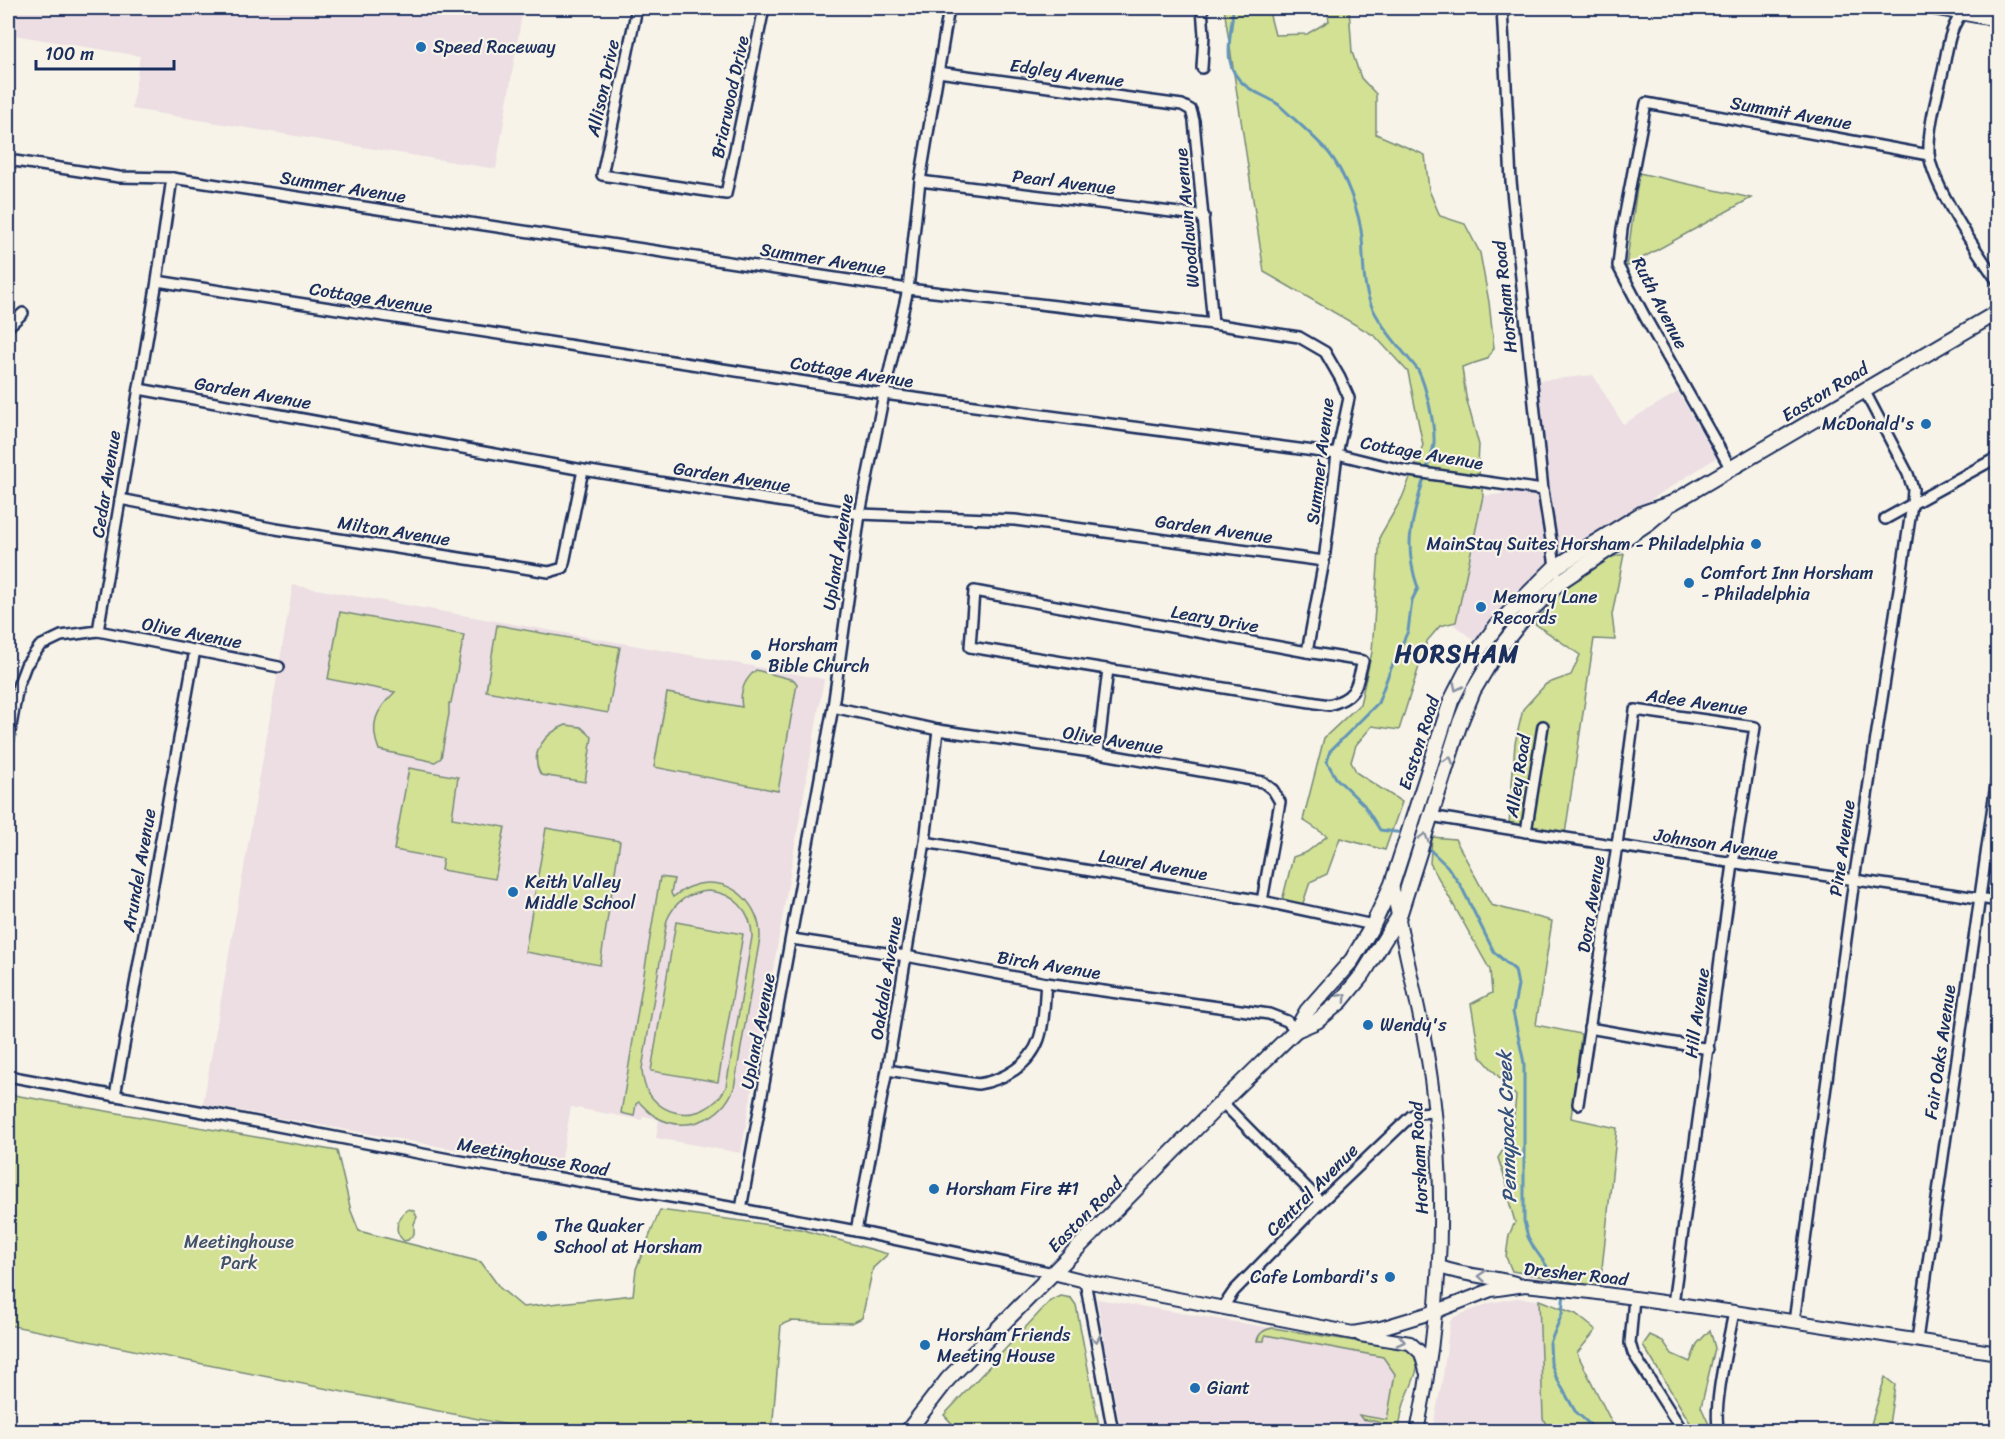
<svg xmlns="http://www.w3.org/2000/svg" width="2005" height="1439" font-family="Sriracha,sans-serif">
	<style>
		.built { fill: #ecdee3 }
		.green { fill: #d2e194; stroke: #768879; stroke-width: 1.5; fill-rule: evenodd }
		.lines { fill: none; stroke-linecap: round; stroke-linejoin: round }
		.stream { stroke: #6495b9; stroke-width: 3 }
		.minor-casing { stroke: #1b2f5e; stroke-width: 14 }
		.major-casing { stroke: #1b2f5e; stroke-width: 16 }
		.highway-casing { stroke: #1b2f5e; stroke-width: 18 }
		.minor { stroke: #f7f3e8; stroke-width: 9 }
		.major { stroke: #f7f3e8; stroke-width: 12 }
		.highway { stroke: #f7f3e8; stroke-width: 14 }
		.oneway { stroke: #8991a3 }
		.poi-dot { fill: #1f6fb2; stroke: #f7f3e8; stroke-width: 2 }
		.labels { text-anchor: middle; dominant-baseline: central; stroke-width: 4.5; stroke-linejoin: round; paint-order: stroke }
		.poi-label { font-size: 18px; fill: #1b2f5e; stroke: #f7f3e8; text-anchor: start }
		.street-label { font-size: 18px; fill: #1b2f5e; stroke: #f7f3e8 }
		.park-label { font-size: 18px; fill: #405369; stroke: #f7f3e8 }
		.water-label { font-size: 20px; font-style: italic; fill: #33517c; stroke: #f7f3e8 }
		.district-label { font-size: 24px; font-weight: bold; letter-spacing: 1.5px; fill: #1b2f5e; stroke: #f7f3e8 }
	</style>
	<rect width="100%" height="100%" fill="#f7f3e8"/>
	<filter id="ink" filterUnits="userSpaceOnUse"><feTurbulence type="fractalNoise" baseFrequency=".0167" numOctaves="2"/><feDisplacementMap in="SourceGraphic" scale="12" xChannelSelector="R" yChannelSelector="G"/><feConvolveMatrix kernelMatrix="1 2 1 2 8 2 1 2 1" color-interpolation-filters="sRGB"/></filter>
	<g filter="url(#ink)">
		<g class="built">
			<path d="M8 8H523L496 169 132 109 140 56 8 34Z"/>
			<path d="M1593 375 1623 424 1678 392 1716 458 1547 566 1474 640 1454 625 1483 496 1548 489 1536 381Z"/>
			<path d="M293 585 824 679 741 1153 656 1138 659 1119 643 1116 642 1120 571 1107 560 1168 203 1104Z"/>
			<path d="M1516 1298 1539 1300 1548 1418 1552 1431 1432 1432 1443 1376 1450 1322 1454 1317 1490 1303Z"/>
			<path d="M1097 1299 1405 1350 1396 1431H1121Z"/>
		</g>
		<g class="green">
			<path d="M1224 8H1268L1275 35 1307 34 1329 21 1327 8H1349L1352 52 1361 78 1376 94V134L1425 155 1429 190 1440 216 1465 224 1480 253 1489 302 1494 348 1487 359 1462 367 1466 397 1479 445 1478 465 1483 496 1456 622 1440 626 1427 641 1399 730 1372 726 1356 745 1351 762 1357 773 1402 802 1385 850 1340 838 1327 874 1310 882 1302 906 1282 901 1293 857 1307 852 1327 836 1303 820 1324 738 1360 704 1372 652 1380 536 1402 498 1423 445 1408 372 1375 336 1264 272Z"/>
			<path d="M1639 173 1751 198 1626 267Z"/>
			<path d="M1624 554 1612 615 1615 640 1594 639 1565 834 1509 825 1515 743 1523 709 1546 684 1571 675 1580 655 1534 623 1568 584 1600 560Z"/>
			<path d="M340 612 464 635 451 703H449V714L441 758 435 762 379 750C369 724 376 710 395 692L328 679Z"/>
			<path d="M497 625 620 647 608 713 486 691Z"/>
			<path d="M756 670 794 680 797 684 778 791 654 767 667 693 742 707C739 692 744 680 756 670Z"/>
			<path d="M566 725 581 727 592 737 585 782 541 775C528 753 545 733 566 725Z"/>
			<path d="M409 768 458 777 452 818 505 827 495 879 441 870 443 859 394 850Z"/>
			<path d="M546 828 620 841 600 965 525 952Z"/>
			<path d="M1432 837 1455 839 1491 905 1552 921 1536 1025 1581 1034 1571 1118 1617 1128 1600 1287 1512 1271 1506 1257 1509 1235 1515 1222 1508 1198V1188L1498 1158 1512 1135 1516 1096 1480 1056 1471 1004 1492 993 1490 970 1430 863Z"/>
			<path d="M660 877 674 879 671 893 673 897C681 891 689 886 699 884 732 877 761 905 760 938L734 1088C722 1119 686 1134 656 1117 649 1113 644 1107 639 1102L636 1104 634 1116 621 1113ZM709 891C734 893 752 911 752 937L726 1087C704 1131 643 1117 642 1069L667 920C675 901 690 892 709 891Z"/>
			<path d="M676 922 743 934 718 1082 651 1071Z"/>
			<path d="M8 1094 337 1151 351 1211 359 1231 481 1262 500 1288 523 1307 633 1295 636 1269 660 1210 800 1229 888 1254 873 1268 862 1318 852 1323 790 1321 781 1325 772 1431H538L8 1325Z"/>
			<path d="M409 1209 414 1211 417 1217 414 1224V1234L408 1240 404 1241C392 1231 397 1217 409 1209Z"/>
			<path d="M1061 1296 1071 1298 1076 1305 1100 1431H959L944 1415 1050 1301Z"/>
			<path d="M1539 1300 1576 1314 1596 1330 1577 1353 1616 1431H1549L1543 1418Z"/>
			<path d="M1273 1328 1367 1343C1381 1342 1419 1341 1418 1363 1417 1377 1408 1391 1404 1404 1401 1413 1400 1422 1399 1431H1390C1385 1421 1372 1421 1362 1419L1359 1415 1387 1420 1395 1374 1383 1357 1265 1335 1264 1341H1257C1259 1332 1265 1329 1273 1328Z"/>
			<path d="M1710 1330 1715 1348 1701 1407 1712 1431H1695L1643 1345 1650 1335 1663 1341 1672 1354 1690 1362 1697 1344Z"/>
			<path d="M1885 1377 1895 1385 1888 1431H1869Z"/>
		</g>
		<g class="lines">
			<g class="stream">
				<path d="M1233 8C1232 36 1219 66 1246 86 1256 94 1269 97 1279 105 1296 121 1314 136 1329 153 1345 173 1360 213 1362 238 1364 262 1362 285 1372 307 1383 330 1402 350 1418 370 1426 386 1435 424 1434 443 1433 453 1428 465 1425 474 1413 519 1402 542 1418 588L1412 600 1408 631 1389 673 1378 703 1330 751 1327 762 1336 778 1364 805 1380 830 1404 833"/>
				<path d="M1425 845 1447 866 1461 886 1494 952 1515 970 1518 985 1513 1012 1524 1063V1221L1528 1237 1534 1248 1561 1286"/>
				<path d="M1564 1291 1562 1314 1550 1343 1551 1363 1556 1377 1575 1411 1598 1432"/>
			</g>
			<defs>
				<g id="minor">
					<path d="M637 8 602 175 726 194 764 8"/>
					<path d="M1502 8 1511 181 1543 490 1556 572"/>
					<path d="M1966 8C1949 27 1948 46 1943 71 1937 97 1928 126 1929 153 1931 184 1979 255 1998 282"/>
					<path d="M1202 68 1204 35 1202 8"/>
					<path d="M938 72 1182 105 1191 110 1194 121 1213 324"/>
					<path d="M8 160 119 177 172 178 908 289 1213 324 1299 337 1325 352 1340 378 1349 398 1337 454 1324 561 1307 652"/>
					<path d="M920 181 1204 216"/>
					<path d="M157 281 884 394 1337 454 1402 470 1543 490"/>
					<path d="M8 327 23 313"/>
					<path d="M139 389 583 470 860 514 1015 520 1324 561"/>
					<path d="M1731 469 1645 317 1618 266 1622 229 1646 103 1929 155"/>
					<path d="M120 499 276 529 549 572 563 568 583 470"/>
					<path d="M1885 519 1998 457"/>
					<path d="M974 591 1307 652 1363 661C1356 687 1357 697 1329 705L970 647Z"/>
					<path d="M98 631 157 281 172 178"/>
					<path d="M833 707 938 730 1098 753 1263 782 1273 790 1280 802 1262 901"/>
					<path d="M8 743 18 686 26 665 40 646 61 636 98 631 279 667"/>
					<path d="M1098 753 1108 669"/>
					<path d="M1431 816C1619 849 1809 872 1998 901"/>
					<path d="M1526 832 1543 726"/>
					<path d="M925 842 1262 901 1373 925"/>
					<path d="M792 939 906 956 1046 983 1269 1014 1287 1021 1296 1030"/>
					<path d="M1589 1028 1709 1049"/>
					<path d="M887 1070 978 1084C1004 1080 1030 1065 1039 1039 1045 1022 1044 1001 1046 983"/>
					<path d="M8 1076 220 1115 449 1159 741 1209 856 1231 1053 1273"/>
					<path d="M115 1096 195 650"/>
					<path d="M1222 1102 1321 1202"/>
					<path d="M1578 1104 1617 845 1635 710 1755 727 1733 864 1673 1304"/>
					<path d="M741 1209 833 707 860 514 884 394 908 289 920 181 949 8"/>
					<path d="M856 1231 887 1070 925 842 938 730"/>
					<path d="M1085 1281 1113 1432"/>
					<path d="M1634 1298 1630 1343 1633 1353 1683 1432"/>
					<path d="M1223 1307 1234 1291 1321 1202 1411 1116 1418 1113 1435 1112"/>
					<path d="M1794 1322 1854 880 1912 505 1913 489 1908 474 1864 390"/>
					<path d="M1917 1340 1998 770"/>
					<path d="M1720 1432C1710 1416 1730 1334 1734 1312"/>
				</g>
				<g id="major">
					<path d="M1932 8 1998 20"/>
					<path d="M1392 884C1404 954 1425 1025 1433 1095 1447 1208 1440 1321 1417 1432"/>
					<path d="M1440 1267C1464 1276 1490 1276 1515 1283"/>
					<path d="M1053 1273 1085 1281 1353 1333 1381 1328 1437 1311 1491 1290 1525 1285 1591 1292 1734 1312 1998 1353"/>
					<path d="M1360 1335 1410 1343 1421 1353 1426 1371"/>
				</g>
				<g id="highway">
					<path d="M1296 1030 1317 1021 1341 1001 1363 974 1399 916 1460 723 1473 691 1495 654 1527 614 1561 581 1648 523 1666 508"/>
					<path d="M907 1432 948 1379 1222 1102 1296 1030 1307 1011 1352 960 1373 925 1392 884 1451 701 1473 658 1498 624 1554 568 1643 513 1672 503 1713 479 1998 312"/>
				</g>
			</defs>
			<use href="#minor" class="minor-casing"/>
			<use href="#major" class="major-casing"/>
			<use href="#highway" class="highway-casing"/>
			<use href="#minor" class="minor"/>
			<use href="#major" class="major"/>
			<use href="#highway" class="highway"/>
		</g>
		<defs><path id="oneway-chevron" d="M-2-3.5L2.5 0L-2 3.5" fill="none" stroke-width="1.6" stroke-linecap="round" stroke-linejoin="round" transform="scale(1.5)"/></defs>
		<g class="oneway">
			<use href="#oneway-chevron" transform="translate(1457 687) rotate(116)"/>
			<use href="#oneway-chevron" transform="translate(1449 760) rotate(-72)"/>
			<use href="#oneway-chevron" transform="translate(1424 837) rotate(-74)"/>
			<use href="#oneway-chevron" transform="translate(1343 997) rotate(-48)"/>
			<use href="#oneway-chevron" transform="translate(1482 1276) rotate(-175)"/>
			<use href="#oneway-chevron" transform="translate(1096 1338) rotate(79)"/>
			<use href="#oneway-chevron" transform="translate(1401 1341) rotate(13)"/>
		</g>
	</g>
	<g class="poi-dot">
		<circle cx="421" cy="47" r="6"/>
		<circle cx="1926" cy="424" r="6"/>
		<circle cx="1756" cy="544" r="6"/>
		<circle cx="1689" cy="583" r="6"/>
		<circle cx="1481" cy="607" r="6"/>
		<circle cx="756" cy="655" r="6"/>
		<circle cx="513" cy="892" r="6"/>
		<circle cx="1368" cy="1025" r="6"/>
		<circle cx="934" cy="1189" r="6"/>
		<circle cx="542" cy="1236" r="6"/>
		<circle cx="1390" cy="1277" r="6"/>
		<circle cx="925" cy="1345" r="6"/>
		<circle cx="1195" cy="1388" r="6"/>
	</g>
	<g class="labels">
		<g class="poi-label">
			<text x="433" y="47">Speed Raceway</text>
			<text x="1914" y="424" text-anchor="end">McDonald's</text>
			<text x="1744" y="544" text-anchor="end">MainStay Suites Horsham - Philadelphia</text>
			<text x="1701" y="573">Comfort Inn Horsham<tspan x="1701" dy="21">- Philadelphia</tspan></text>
			<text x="1493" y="597">Memory Lane<tspan x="1493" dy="21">Records</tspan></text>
			<text x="768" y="645">Horsham<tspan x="768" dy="21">Bible Church</tspan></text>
			<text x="525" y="882">Keith Valley<tspan x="525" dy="21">Middle School</tspan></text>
			<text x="1380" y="1025">Wendy's</text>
			<text x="946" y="1189">Horsham Fire #1</text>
			<text x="554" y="1226">The Quaker<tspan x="554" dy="21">School at Horsham</tspan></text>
			<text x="1378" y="1277" text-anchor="end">Cafe Lombardi's</text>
			<text x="937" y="1335">Horsham Friends<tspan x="937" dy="21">Meeting House</tspan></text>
			<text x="1207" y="1388">Giant</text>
		</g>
		<g class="street-label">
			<text transform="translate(1067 73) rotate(8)">Edgley Avenue</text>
			<text transform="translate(603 88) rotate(-78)">Allison Drive</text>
			<text transform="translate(730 97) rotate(-78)">Briarwood Drive</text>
			<text transform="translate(1791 113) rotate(10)">Summit Avenue</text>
			<text transform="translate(1064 182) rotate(7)">Pearl Avenue</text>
			<text transform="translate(343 187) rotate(9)">Summer Avenue</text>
			<text transform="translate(1187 218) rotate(-95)">Woodlawn Avenue</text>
			<text transform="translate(823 259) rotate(9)">Summer Avenue</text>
			<text transform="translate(1505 297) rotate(-96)">Horsham Road</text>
			<text transform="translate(371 298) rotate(9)">Cottage Avenue</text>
			<text transform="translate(1660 303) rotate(63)">Ruth Avenue</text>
			<text transform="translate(852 372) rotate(9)">Cottage Avenue</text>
			<text transform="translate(1825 392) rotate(-31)">Easton Road</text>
			<text transform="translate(253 393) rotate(10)">Garden Avenue</text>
			<text transform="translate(1422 453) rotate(10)">Cottage Avenue</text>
			<text transform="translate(1320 461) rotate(-83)">Summer Avenue</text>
			<text transform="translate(732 477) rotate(9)">Garden Avenue</text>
			<text transform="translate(106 484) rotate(-81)">Cedar Avenue</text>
			<text transform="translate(1214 529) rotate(8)">Garden Avenue</text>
			<text transform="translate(394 531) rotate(9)">Milton Avenue</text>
			<text transform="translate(838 552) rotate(-81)">Upland Avenue</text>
			<text transform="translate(1215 619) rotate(10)">Leary Drive</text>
			<text transform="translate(192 633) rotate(11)">Olive Avenue</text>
			<text transform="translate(1697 702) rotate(8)">Adee Avenue</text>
			<text transform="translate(1113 740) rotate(9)">Olive Avenue</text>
			<text transform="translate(1419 743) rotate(-72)">Easton Road</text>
			<text transform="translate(1518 776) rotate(-81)">Alley Road</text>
			<text transform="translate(1716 844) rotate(9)">Johnson Avenue</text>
			<text transform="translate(1842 848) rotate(-82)">Pine Avenue</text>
			<text transform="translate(1153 865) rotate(10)">Laurel Avenue</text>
			<text transform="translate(139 870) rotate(-80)">Arundel Avenue</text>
			<text transform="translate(1591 904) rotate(-81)">Dora Avenue</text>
			<text transform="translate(1049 965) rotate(9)">Birch Avenue</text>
			<text transform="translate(886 978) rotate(-81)">Oakdale Avenue</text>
			<text transform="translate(1697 1013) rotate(-82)">Hill Avenue</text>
			<text transform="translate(758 1031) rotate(-79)">Upland Avenue</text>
			<text transform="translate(1940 1052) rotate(-82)">Fair Oaks Avenue</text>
			<text transform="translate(533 1157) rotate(10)">Meetinghouse Road</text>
			<text transform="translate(1419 1158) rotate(-93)">Horsham Road</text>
			<text transform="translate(1312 1190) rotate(-45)">Central Avenue</text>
			<text transform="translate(1085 1215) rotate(-45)">Easton Road</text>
			<text transform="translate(1576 1274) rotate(6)">Dresher Road</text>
		</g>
		<g class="park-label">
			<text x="239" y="1242">Meetinghouse<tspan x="239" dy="21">Park</tspan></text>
		</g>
		<g class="water-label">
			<text transform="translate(1507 1127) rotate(-92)">Pennypack Creek</text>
		</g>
		<g class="district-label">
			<text x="1457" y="654">HORSHAM</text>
		</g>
	</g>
	<rect width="2005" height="1439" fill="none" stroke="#f7f3e8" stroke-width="30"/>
	<rect x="15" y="15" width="1975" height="1409" fill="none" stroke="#1b2f5e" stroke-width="2" filter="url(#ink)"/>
	<path d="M36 60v9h138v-9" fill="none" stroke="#1b2f5e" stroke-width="3"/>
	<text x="45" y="60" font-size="18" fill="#1b2f5e" stroke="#f7f3e8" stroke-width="4.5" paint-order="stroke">100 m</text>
</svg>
